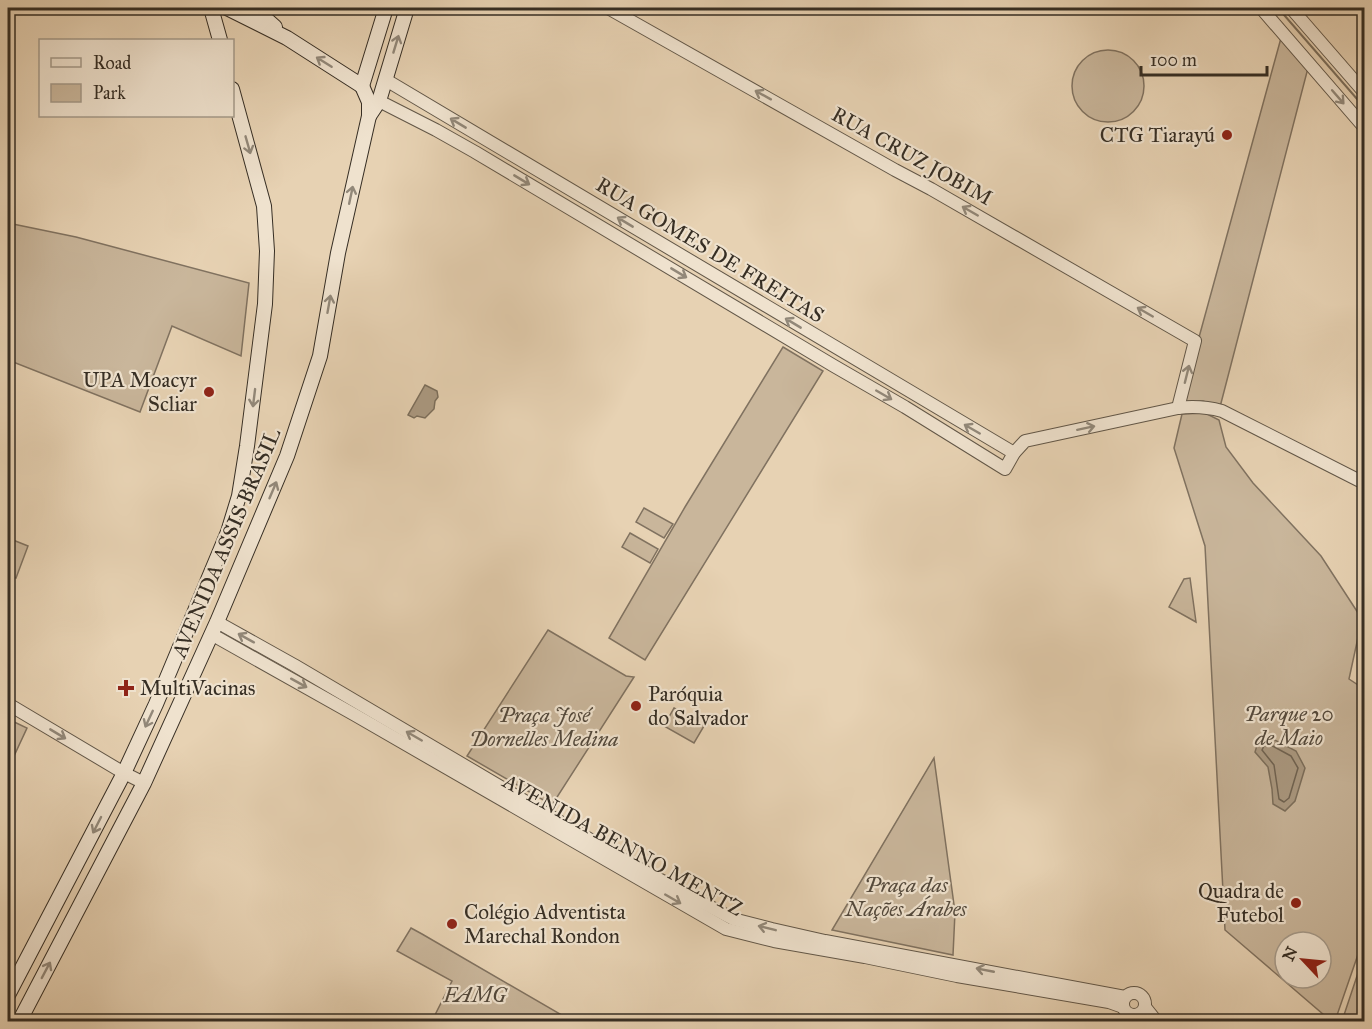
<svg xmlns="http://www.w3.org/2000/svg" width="1372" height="1029" font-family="'IM FELL Great Primer',serif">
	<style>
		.green { fill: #c9b69b; stroke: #807260; stroke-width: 1.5; fill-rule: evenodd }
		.water { fill: #ab9a82; stroke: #7c6f5c; stroke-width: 1.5 }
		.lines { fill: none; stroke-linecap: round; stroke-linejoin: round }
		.shore { stroke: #706453; stroke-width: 1.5 }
		.stream { stroke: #7c6f5c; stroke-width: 2 }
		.tertiary-casing { stroke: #625748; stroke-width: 14 }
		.secondary-casing { stroke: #362e24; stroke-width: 16 }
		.tertiary { stroke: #efe2ce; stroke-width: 12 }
		.secondary { stroke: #efe2ce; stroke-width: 14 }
		.oneway { stroke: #928879 }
		.poi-dot { fill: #8f2418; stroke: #efe2ce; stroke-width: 2 }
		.labels { text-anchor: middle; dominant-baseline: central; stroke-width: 4.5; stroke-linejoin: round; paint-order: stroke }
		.poi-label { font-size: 21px; fill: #362e24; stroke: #efe2ce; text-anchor: end }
		.street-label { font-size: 21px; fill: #362e24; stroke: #efe2ce }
		.park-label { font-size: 21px; font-style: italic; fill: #53493c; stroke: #efe2ce }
	</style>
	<rect width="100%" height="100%" fill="#e7d2b3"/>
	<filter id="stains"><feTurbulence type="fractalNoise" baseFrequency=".00333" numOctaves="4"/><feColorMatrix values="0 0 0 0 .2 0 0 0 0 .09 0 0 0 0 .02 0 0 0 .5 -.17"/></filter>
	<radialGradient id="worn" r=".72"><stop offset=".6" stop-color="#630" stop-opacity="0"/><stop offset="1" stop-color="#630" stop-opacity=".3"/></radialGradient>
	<g class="green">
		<path d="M1281 38 1308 68 1220 407 1203 401 1181 403Z"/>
		<circle cx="1108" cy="86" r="36"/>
		<path d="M8 223 76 237 249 283 241 356 172 326 140 412 8 360Z"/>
		<path d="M783 347 823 371 645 660 609 638 685 507Z"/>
		<path d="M1205 413 1219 420 1226 447 1253 483 1321 556 1362 619 1349 679 1364 689V937L1335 1021H1331L1225 930 1205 546 1174 448 1182 414ZM1285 942H1321V978H1285Z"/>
		<path d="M644 508 673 524 664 538 636 522Z"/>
		<path d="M630 533 658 549 650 563 622 547Z"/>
		<path d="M8 538 28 546 16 578 8 575Z"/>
		<path d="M1190 578 1196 622 1169 607 1184 579Z"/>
		<path d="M548 630 626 676 634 677 552 805 467 756Z"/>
		<path d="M674 708 704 726 694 743 664 726Z"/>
		<path d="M8 719 27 728 8 769Z"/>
		<path d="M934 758 955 912 953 955 832 930Z"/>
		<path d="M411 928 422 934 572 1021H448L435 1015 452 981 397 951Z"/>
		<path d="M1364 955V1021H1342Z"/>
	</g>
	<g class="water">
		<path d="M425 385 437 391 438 397 435 401 434 409 425 418 417 416 414 418 408 415Z"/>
		<path d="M1269 737 1296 751 1305 768 1295 801 1285 811 1273 804 1272 789 1268 767 1255 752 1258 742Z"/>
	</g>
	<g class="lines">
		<path class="shore" d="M1269 744 1291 756 1298 768 1289 798 1284 802 1279 799 1274 765 1262 750 1264 746Z"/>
		<path class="stream" d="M1278 8 1364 107"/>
		<defs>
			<g id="tertiary">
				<path d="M608 8 895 170 931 189 1195 341 1178 408"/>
				<path d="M1261 8 1364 127"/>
				<path d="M1291 8 1364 92"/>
				<path d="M386 80 1014 453"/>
				<path d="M379 101 436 130 475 152 834 366 905 407 1005 469 1014 453 1025 441 1178 408C1194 406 1207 407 1222 411L1364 483"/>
				<path d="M217 622 294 665 640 869 733 919 772 929 825 941 1125 997"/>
				<path d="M211 634 355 715 726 929 774 941 865 957 957 976 1109 1002 1123 1007"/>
				<path d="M8 704 124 773 144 783"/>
				<circle cx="1134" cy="1004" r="11"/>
				<path d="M1145 1007 1157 1022"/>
			</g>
			<g id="secondary">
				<path d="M211 8 220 40"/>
				<path d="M227 8 287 38 362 86"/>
				<path d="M250 8 266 19 275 27"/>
				<path d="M362 86 386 8"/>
				<path d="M369 116 379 101 407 8"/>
				<path d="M8 995 124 773 156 704 228 532 239 496 247 446 265 304 267 251 264 206 232 89"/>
				<path d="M19 1022 144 783 217 622 287 456 320 356 338 253 369 116V102L362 86"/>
			</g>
		</defs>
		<use href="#tertiary" class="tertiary-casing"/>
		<use href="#secondary" class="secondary-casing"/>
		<use href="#tertiary" class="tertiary"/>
		<use href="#secondary" class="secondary"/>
	</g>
	<defs><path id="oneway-shaft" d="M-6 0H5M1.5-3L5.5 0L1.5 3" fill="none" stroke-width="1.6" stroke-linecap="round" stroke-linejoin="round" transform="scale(1.5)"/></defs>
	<g class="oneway">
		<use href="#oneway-shaft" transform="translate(396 44) rotate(-73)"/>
		<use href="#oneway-shaft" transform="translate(324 62) rotate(-148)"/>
		<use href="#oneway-shaft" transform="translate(763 95) rotate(-151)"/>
		<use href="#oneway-shaft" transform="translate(1338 97) rotate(49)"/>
		<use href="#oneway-shaft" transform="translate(458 123) rotate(-149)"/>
		<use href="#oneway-shaft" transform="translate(248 145) rotate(74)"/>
		<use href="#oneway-shaft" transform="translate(522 180) rotate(31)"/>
		<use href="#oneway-shaft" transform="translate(351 195) rotate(-78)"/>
		<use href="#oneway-shaft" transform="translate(970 211) rotate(-150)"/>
		<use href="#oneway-shaft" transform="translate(625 222) rotate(-149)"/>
		<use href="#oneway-shaft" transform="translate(679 273) rotate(31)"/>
		<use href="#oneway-shaft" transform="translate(329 304) rotate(-80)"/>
		<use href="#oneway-shaft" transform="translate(1145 312) rotate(-150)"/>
		<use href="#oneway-shaft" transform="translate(793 323) rotate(-149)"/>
		<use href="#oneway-shaft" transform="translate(1187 374) rotate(-76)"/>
		<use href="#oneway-shaft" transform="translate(884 395) rotate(30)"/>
		<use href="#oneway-shaft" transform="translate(254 398) rotate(97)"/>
		<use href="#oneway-shaft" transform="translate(1086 428) rotate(-12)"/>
		<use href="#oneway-shaft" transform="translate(972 429) rotate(-150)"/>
		<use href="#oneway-shaft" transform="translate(273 490) rotate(-67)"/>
		<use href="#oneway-shaft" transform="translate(246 638) rotate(-151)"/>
		<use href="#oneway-shaft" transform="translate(299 683) rotate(29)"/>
		<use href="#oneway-shaft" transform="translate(149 719) rotate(115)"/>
		<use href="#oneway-shaft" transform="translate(58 734) rotate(31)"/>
		<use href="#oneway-shaft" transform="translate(414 736) rotate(-150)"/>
		<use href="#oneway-shaft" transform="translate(97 825) rotate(117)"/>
		<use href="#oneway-shaft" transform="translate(673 899) rotate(30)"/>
		<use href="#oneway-shaft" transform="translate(767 928) rotate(-166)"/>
		<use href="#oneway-shaft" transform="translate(46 970) rotate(-62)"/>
		<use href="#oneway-shaft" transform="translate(985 970) rotate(-169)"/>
	</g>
	<g class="poi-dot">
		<circle cx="1227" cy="135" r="6"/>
		<circle cx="209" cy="392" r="6"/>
		<path d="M123 679h6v6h6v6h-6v6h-6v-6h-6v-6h6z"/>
		<circle cx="636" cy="706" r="6"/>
		<circle cx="1296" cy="903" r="6"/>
		<circle cx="452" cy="924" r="6"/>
	</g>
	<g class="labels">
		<g class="poi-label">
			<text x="1215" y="135">CTG Tiarayú</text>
			<text x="197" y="380">UPA Moacyr<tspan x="197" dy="24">Scliar</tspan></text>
			<text x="140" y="688" text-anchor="start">MultiVacinas</text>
			<text x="648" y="694" text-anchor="start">Paróquia<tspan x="648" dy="24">do Salvador</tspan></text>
			<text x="1284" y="891">Quadra de<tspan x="1284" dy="24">Futebol</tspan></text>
			<text x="464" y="912" text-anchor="start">Colégio Adventista<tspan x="464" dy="24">Marechal Rondon</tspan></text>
		</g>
		<g class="street-label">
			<text transform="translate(912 156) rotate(29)">RUA CRUZ JOBIM</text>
			<text transform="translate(710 250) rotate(31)">RUA GOMES DE FREITAS</text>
			<text transform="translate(226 543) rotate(-67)">AVENIDA ASSIS BRASIL</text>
			<text transform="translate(623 845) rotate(29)">AVENIDA BENNO MENTZ</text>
		</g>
		<g class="park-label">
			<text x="1289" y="714">Parque 20<tspan x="1289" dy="24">de Maio</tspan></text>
			<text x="544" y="715">Praça José<tspan x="544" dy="24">Dornelles Medina</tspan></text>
			<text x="906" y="885">Praça das<tspan x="906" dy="24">Nações Árabes</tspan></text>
			<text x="475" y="995">FAMG</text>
		</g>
	</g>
	<rect width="1372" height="1029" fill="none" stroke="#e7d2b3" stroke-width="30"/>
	<rect x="9" y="9" width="1354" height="1011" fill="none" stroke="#362e24" stroke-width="3"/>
	<rect x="15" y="15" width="1342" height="999" fill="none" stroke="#362e24" stroke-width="1.5"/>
	<rect x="39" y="39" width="195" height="78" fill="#efe2ce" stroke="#a59a8a" stroke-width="1.5"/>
	<rect x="51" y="58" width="30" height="9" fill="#efe2ce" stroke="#a59a8a" stroke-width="1.5"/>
	<text x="93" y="69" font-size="18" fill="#362e24">Road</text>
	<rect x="51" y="84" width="30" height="18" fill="#c9b69b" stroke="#a59a8a" stroke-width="1.5"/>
	<text x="93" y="99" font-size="18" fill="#362e24">Park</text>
	<g transform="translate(1303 960) rotate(296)"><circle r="28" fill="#efe2ce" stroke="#a59a8a" stroke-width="1.5"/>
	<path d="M0-4.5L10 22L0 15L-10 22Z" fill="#8f2418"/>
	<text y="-9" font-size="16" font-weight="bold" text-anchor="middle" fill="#362e24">N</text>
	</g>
	<path d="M1141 66v9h126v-9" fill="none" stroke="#362e24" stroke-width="3"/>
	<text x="1150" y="66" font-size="18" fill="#362e24" stroke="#efe2ce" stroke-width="4.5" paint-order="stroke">100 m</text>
	<rect width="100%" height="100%" filter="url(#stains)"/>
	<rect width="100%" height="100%" fill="url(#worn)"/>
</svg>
